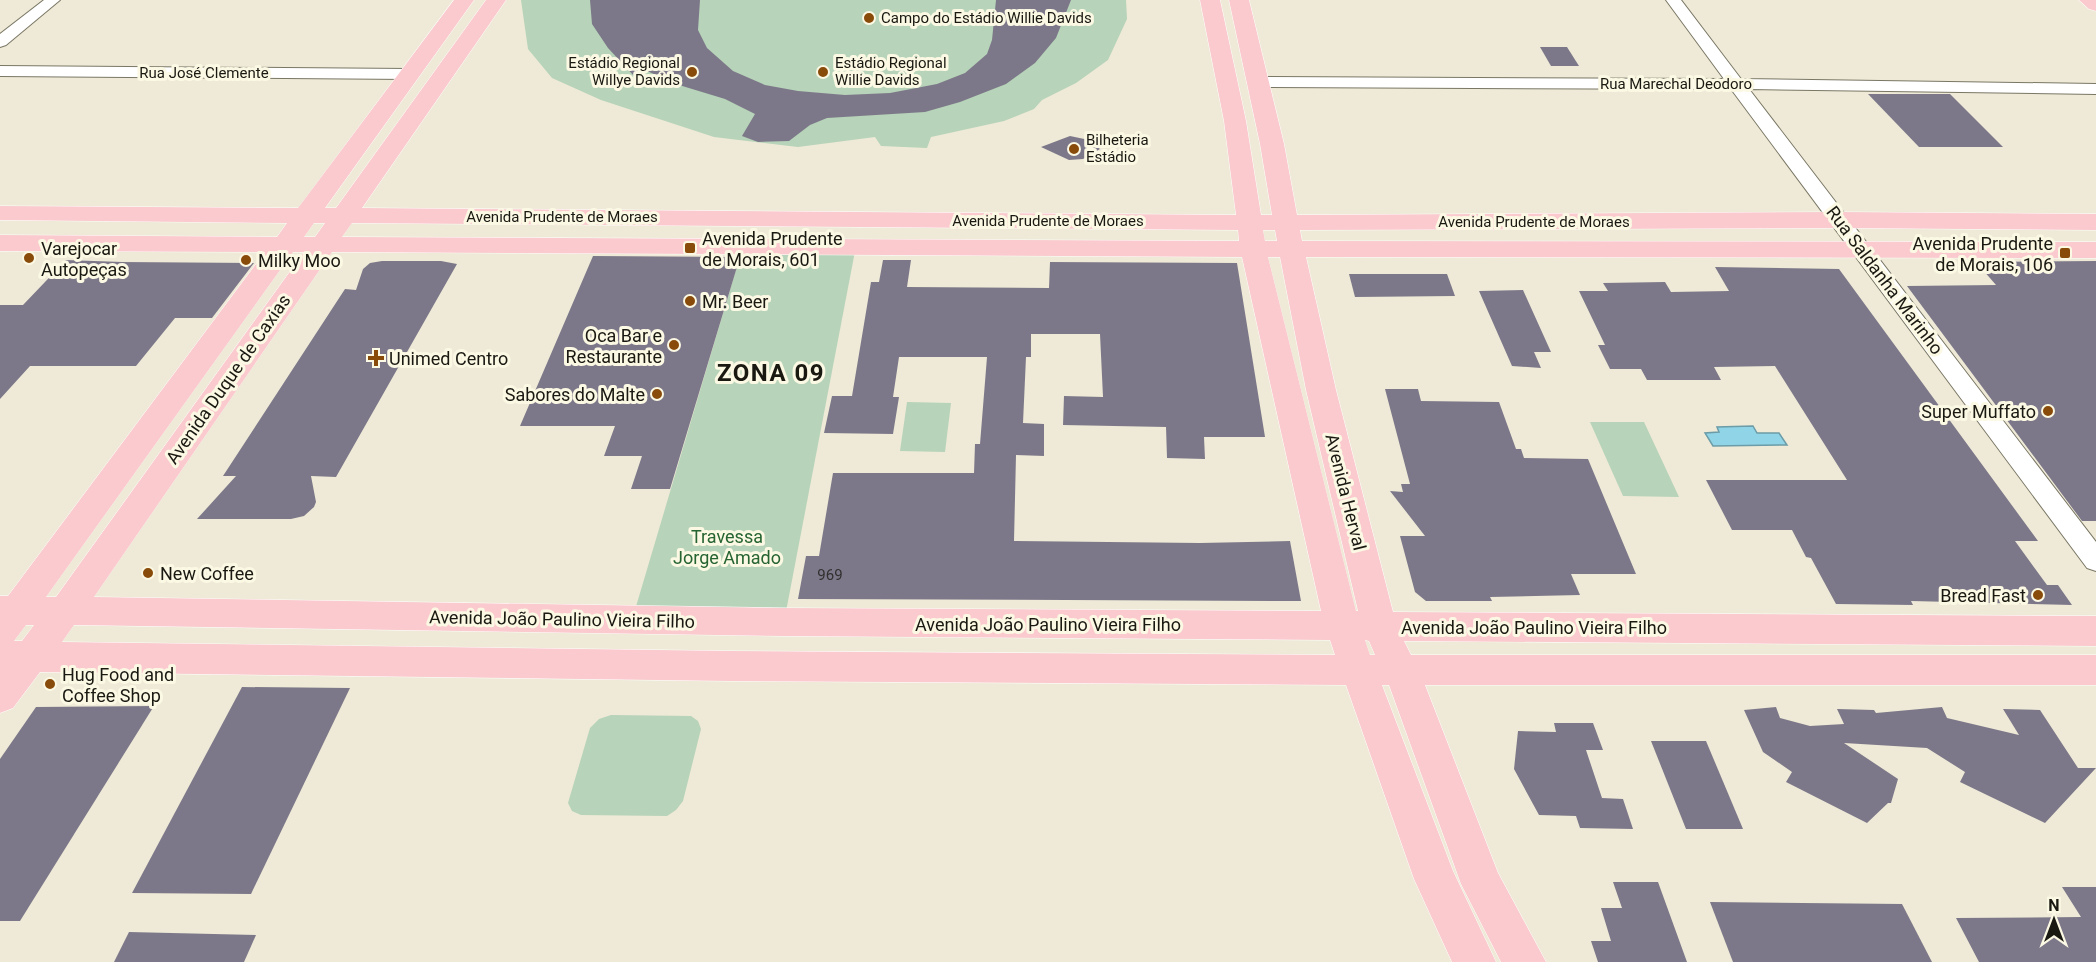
<svg xmlns="http://www.w3.org/2000/svg" width="2096" height="962" font-family="Roboto,sans-serif">
	<style>
		.green { fill: #b7d3b9 }
		.water { fill: #90d5e7; stroke: #6c9ca7; stroke-width: 1.5 }
		.building { fill: #7d7889 }
		.lines { fill: none; stroke-linecap: round; stroke-linejoin: round }
		.minor-casing { stroke: #7a7765; stroke-width: 2 }
		.major-casing { stroke: #fff; stroke-width: 1 }
		.minor { fill: #fff; fill-rule: evenodd }
		.major { fill: #facace; fill-rule: evenodd }
		.poi-dot { fill: #884b0a; stroke: #fbf8e4; stroke-width: 2 }
		.labels { text-anchor: middle; dominant-baseline: central; stroke-width: 6; stroke-linejoin: round; paint-order: stroke }
		.far-poi-label { font-size: 15px; fill: #191811; stroke: #fbf8e4; text-anchor: start }
		.far-street-label { font-size: 15px; fill: #191811; stroke: #fbf8e4 }
		.number-label { font-size: 15px; fill: #32302f }
		.poi-label { font-size: 18px; fill: #191811; stroke: #fbf8e4; text-anchor: start }
		.street-label { font-size: 18px; fill: #191811; stroke: #fbf8e4 }
		.park-label { font-size: 18px; fill: #266431; stroke: #fbf8e4 }
		.district-label { font-size: 24px; font-weight: bold; letter-spacing: 1.5px; fill: #191811; stroke: #fbf8e4 }
	</style>
	<rect width="100%" height="100%" fill="#eeead7"/>
	<g class="green">
		<path d="M521 0H1126L1127 19 1108 60 1076 83 1042 100 1034 109 1004 121 931 137 927 148 881 146 875 137 798 147 714 137 601 100 552 78 528 49Z"/>
		<path d="M743 246H856L784 622 632 620Z"/>
		<path d="M907 402 951 403 945 452 900 451Z"/>
		<path d="M1590 422H1644L1679 497 1623 496Z"/>
		<path d="M611 715 691 716 698 721 701 729 683 801 676 810 667 816 581 815 572 811 568 803 590 728 599 719Z"/>
	</g>
	<path class="water" d="M1753 426 1757 433H1779L1787 445 1713 446 1705 433 1719 432 1717 427Z"/>
	<g class="building">
		<path d="M590 0H700L698 30 707 48 733 71 765 85 798 91 845 95 890 93 937 84 965 73 987 54 992 40 996 0H1071L1056 38 1035 63 1006 84 960 102 925 112 827 118 810 125 789 141 758 142 742 136 755 114 725 99 679 85 647 71 634 76 608 48 592 24Z"/>
		<path d="M1540 47H1567L1579 66H1551Z"/>
		<path d="M1868 94H1950L2003 147H1919Z"/>
		<path d="M1070 136 1089 140 1100 149 1083 159 1069 160 1041 147Z"/>
		<path d="M593 256 740 257 670 489H631L642 456H604L615 426H520Z"/>
		<path d="M66 260 122 262 254 263 212 318H175L136 366H30L0 399V305H23Z"/>
		<path d="M883 260H911L907 287 1049 288 1050 262 1237 263 1265 437H1204L1205 459 1167 458 1166 427 1063 425 1064 396 1103 397 1100 334H1031V357H1026L1023 423 1044 424V456L1016 455 1014 541 1200 543 1290 541 1301 601 798 599 806 556H819L833 473H974L975 444H980L987 357H899L893 397H899L893 434 824 433 832 396H852L871 282H879Z"/>
		<path d="M382 261H441L457 264 336 477 311 476 316 502 314 507 304 516 291 519H197L236 476H223L345 289 356 290 363 269 370 263Z"/>
		<path d="M2096 261V521H2082L1907 286 1996 285 1976 262Z"/>
		<path d="M1715 267 1839 269 2038 541H2015L2047 585H2058L2072 605 1911 601 1913 605 1836 604 1811 558 1806 557 1792 530H1732L1706 480H1847L1775 366 1714 367 1721 380H1647L1641 369H1610L1598 345H1605L1579 291H1608L1603 283 1665 282 1671 292 1729 291Z"/>
		<path d="M1349 274H1447L1455 296 1355 297Z"/>
		<path d="M1523 290 1551 352H1534L1541 368 1512 366 1479 291Z"/>
		<path d="M1385 389H1418L1421 401 1499 402 1516 449H1521L1524 458 1588 459 1636 574H1571L1580 595 1490 597 1492 601H1426L1415 592 1400 536H1425L1390 491 1403 492 1401 484H1410Z"/>
		<path d="M242 687 350 688 251 894 132 893Z"/>
		<path d="M154 706 20 921H0V759L36 707Z"/>
		<path d="M1776 707 1780 718 1810 726 1844 724 1837 709 1874 710 1876 713 1942 707 1947 718 2019 735 2003 709 2040 710 2078 768H2096L2045 823 1960 782 1965 772 1927 748 1844 743 1898 779 1891 803H1888L1867 823 1786 782 1792 772 1763 752 1744 710Z"/>
		<path d="M1554 723H1593L1603 750H1586L1602 798 1623 799 1633 829 1580 828 1576 816 1539 815 1514 769 1518 731 1556 732Z"/>
		<path d="M1651 741H1706L1743 829H1686Z"/>
		<path d="M1613 882H1658L1687 962H1598L1591 941H1611L1601 908H1622Z"/>
		<path d="M2062 887H2096V962H1979L1956 918 2081 917Z"/>
		<path d="M1710 902 1902 904 1932 962H1733Z"/>
		<path d="M129 932 256 935 244 962H114Z"/>
	</g>
	<g class="lines">
		<defs>
			<g id="minor">
				<path d="M44 0H60L6 45 0 47V34Z"/>
				<path d="M1666 0H1681L1741 79 2096 84V94L1749 89 2096 542V571L2087 568 1731 89 1256 87 1248 82 1256 77 1724 79Z"/>
				<path d="M0 66 409 69 417 74 409 79 0 76Z"/>
			</g>
			<g id="major">
				<path d="M454 0H474L325 208H336L486 0H506L362 208 1236 215 1224 121 1200 0H1220L1246 121 1261 215H1272L1260 144 1229 0H1249L1284 144 1297 215 1839 212 2096 214V230L1839 228 1300 230 1302 241 2096 242V258L1306 257 1336 390 1393 612 2096 616V646L1404 641 1411 655H2096V685H1425L1498 873 1546 962H1501L1461 884 1389 685H1382L1453 871 1496 962H1452L1414 879 1346 685 731 681 40 672 13 708 0 713V596H8L265 252 0 251V235L277 237 287 223 0 220V206L298 208ZM314 223H325L315 237H304ZM352 223 1238 230 1239 241 342 237ZM1263 230H1275L1277 241H1265ZM293 252H304L56 597H46ZM332 252 1242 257 1321 611 784 608 94 597ZM1268 257H1280L1306 390 1358 611H1356ZM26 625H34L22 641H14ZM74 625 784 636 1330 640 1335 655 731 651 62 642ZM1365 640 1369 641 1375 655H1370Z"/>
				<path d="M2079 0H2096V11L2089 9Z"/>
			</g>
		</defs>
		<use href="#minor" class="minor-casing"/>
		<use href="#major" class="major-casing"/>
		<use href="#minor" class="minor"/>
		<use href="#major" class="major"/>
	</g>
	<g class="poi-dot">
		<circle cx="869" cy="18" r="6"/>
		<circle cx="692" cy="72" r="6"/>
		<circle cx="823" cy="72" r="6"/>
		<circle cx="1074" cy="149" r="6"/>
		<rect x="684" y="242" width="12" height="12" rx="3"/>
		<rect x="2059" y="247" width="12" height="12" rx="3"/>
		<circle cx="29" cy="258" r="6"/>
		<circle cx="246" cy="260" r="6"/>
		<circle cx="690" cy="301" r="6"/>
		<circle cx="674" cy="345" r="6"/>
		<path d="M373 349h6v6h6v6h-6v6h-6v-6h-6v-6h6z"/>
		<circle cx="657" cy="394" r="6"/>
		<circle cx="2048" cy="411" r="6"/>
		<circle cx="148" cy="573" r="6"/>
		<circle cx="2038" cy="595" r="6"/>
		<circle cx="50" cy="684" r="6"/>
	</g>
	<g class="labels">
		<g class="far-poi-label">
			<text x="881" y="18">Campo do Estádio Willie Davids</text>
			<text x="680" y="63" text-anchor="end">Estádio Regional<tspan x="680" dy="17">Willye Davids</tspan></text>
			<text x="835" y="63">Estádio Regional<tspan x="835" dy="17">Willie Davids</tspan></text>
			<text x="1086" y="140">Bilheteria<tspan x="1086" dy="17">Estádio</tspan></text>
		</g>
		<g class="far-street-label">
			<text x="204" y="73">Rua José Clemente</text>
			<text x="1676" y="84">Rua Marechal Deodoro</text>
			<text x="562" y="217">Avenida Prudente de Moraes</text>
			<text x="1048" y="221">Avenida Prudente de Moraes</text>
			<text x="1534" y="222">Avenida Prudente de Moraes</text>
		</g>
		<g class="number-label">
			<text x="830" y="575">969</text>
		</g>
		<g class="poi-label">
			<text x="702" y="238">Avenida Prudente<tspan x="702" dy="21">de Morais, 601</tspan></text>
			<text x="2053" y="243" text-anchor="end">Avenida Prudente<tspan x="2053" dy="21">de Morais, 106</tspan></text>
			<text x="41" y="248">Varejocar<tspan x="41" dy="21">Autopeças</tspan></text>
			<text x="258" y="260">Milky Moo</text>
			<text x="702" y="301">Mr. Beer</text>
			<text x="662" y="335" text-anchor="end">Oca Bar e<tspan x="662" dy="21">Restaurante</tspan></text>
			<text x="389" y="358">Unimed Centro</text>
			<text x="645" y="394" text-anchor="end">Sabores do Malte</text>
			<text x="2036" y="411" text-anchor="end">Super Muffato</text>
			<text x="160" y="573">New Coffee</text>
			<text x="2026" y="595" text-anchor="end">Bread Fast</text>
			<text x="62" y="674">Hug Food and<tspan x="62" dy="21">Coffee Shop</tspan></text>
		</g>
		<g class="street-label">
			<text transform="translate(1885 280) rotate(53)">Rua Saldanha Marinho</text>
			<text transform="translate(228 379) rotate(-55)">Avenida Duque de Caxias</text>
			<text transform="translate(1346 492) rotate(76)">Avenida Herval</text>
			<text transform="translate(562 619) rotate(1)">Avenida João Paulino Vieira Filho</text>
			<text x="1048" y="624">Avenida João Paulino Vieira Filho</text>
			<text x="1534" y="627">Avenida João Paulino Vieira Filho</text>
		</g>
		<g class="park-label">
			<text x="727" y="536">Travessa<tspan x="727" dy="21">Jorge Amado</tspan></text>
		</g>
		<g class="district-label">
			<text x="771" y="373">ZONA 09</text>
		</g>
	</g>
	<g transform="translate(2054 920)" stroke="#fbf8e4" stroke-width="4.5" paint-order="stroke">
	<path d="M0-4.5L10 22L0 15L-10 22Z" fill="#191811"/>
	<text y="-9" font-size="16" font-weight="bold" text-anchor="middle" fill="#191811">N</text>
	</g>
</svg>
